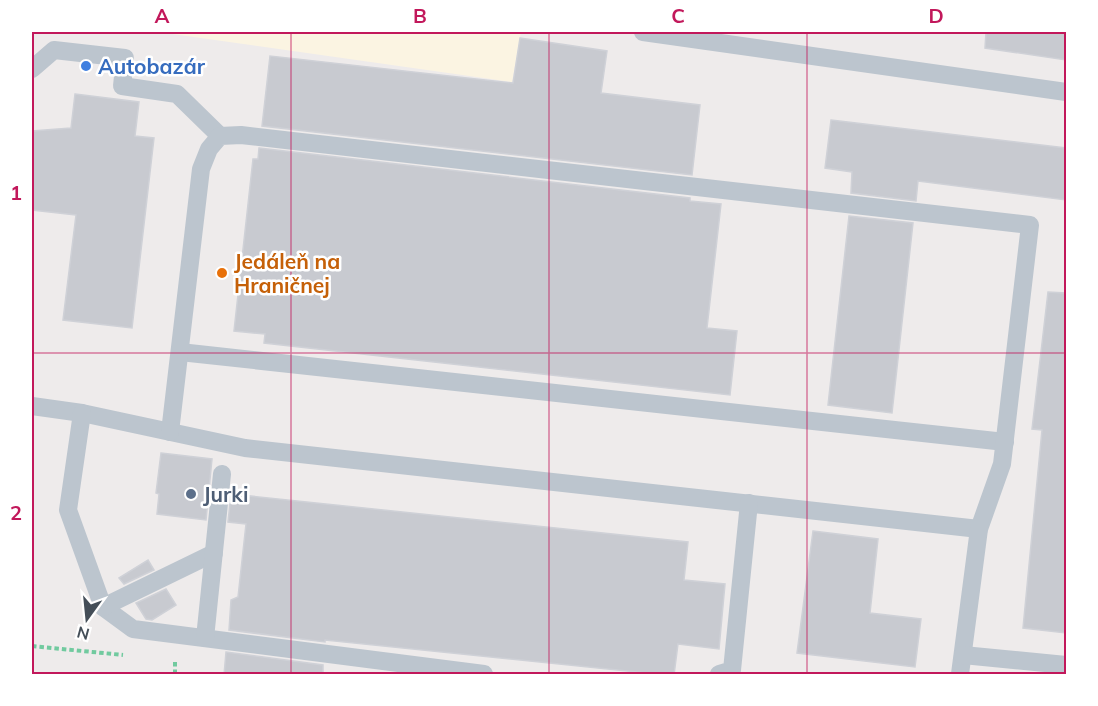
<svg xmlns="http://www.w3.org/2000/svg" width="1098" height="706" font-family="Mulish,sans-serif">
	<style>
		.commercial { fill: #fbf4e2 }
		.building { fill: #c8cad0; stroke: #cfd1d7; stroke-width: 1.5 }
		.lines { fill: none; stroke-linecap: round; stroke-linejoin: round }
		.path { stroke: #71ca9f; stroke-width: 4; stroke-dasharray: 4.5 3; stroke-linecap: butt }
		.service { stroke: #bcc5ce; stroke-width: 18 }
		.grid { fill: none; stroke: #c2185b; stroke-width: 1.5; stroke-opacity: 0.55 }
		.shop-dot { fill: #3f7fe0; stroke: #fff; stroke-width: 2 }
		.food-dot { fill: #e8710a; stroke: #fff; stroke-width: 2 }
		.service-dot { fill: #5c6f8a; stroke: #fff; stroke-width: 2 }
		.labels { text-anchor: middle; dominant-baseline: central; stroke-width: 5; stroke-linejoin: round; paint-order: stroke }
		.shop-label { font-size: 21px; font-weight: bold; fill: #366cbe; stroke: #fff; text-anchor: start }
		.food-label { font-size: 21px; font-weight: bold; fill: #c56008; stroke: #fff; text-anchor: start }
		.service-label { font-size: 21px; font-weight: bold; fill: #4e5e75; stroke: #fff; text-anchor: start }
		.neatline { fill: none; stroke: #c2185b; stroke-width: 2 }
		.grid-label { font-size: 20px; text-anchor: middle; font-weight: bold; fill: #c2185b }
	</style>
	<rect width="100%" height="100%" fill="#eeebeb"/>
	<path class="commercial" d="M158 32H521L512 82Z"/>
	<g class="building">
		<path d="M986 32H1066V60L985 48Z"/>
		<path d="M520 38 607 51 601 93 700 105 692 175 262 126 270 56 513 83Z"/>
		<path d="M75 94 139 102 135 136 154 138 132 328 63 320 76 215 32 210V131L71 128Z"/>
		<path d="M831 120 1066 148V200L918 181 916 201 851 193 852 172 825 168Z"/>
		<path d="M259 148 690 198V201L721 204 707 328 737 331 730 395 264 343 265 334 234 331 253 159H258Z"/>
		<path d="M849 216 913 223 892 413 828 405Z"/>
		<path d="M1048 292 1066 293V633L1023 628 1042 430 1032 429Z"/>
		<path d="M161 453 212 459 206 520 157 514 159 494 156 493Z"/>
		<path d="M231 494 688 542 684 580 725 584 719 649 678 644 674 675H666L325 640V642L229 630 231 600 238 597 246 524 228 522Z"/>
		<path d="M813 531 878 539 870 613 921 619 915 667 797 653Z"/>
		<path d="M148 560 154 570 124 584 119 578Z"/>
		<path d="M166 589 176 605 152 620 146 619 136 603Z"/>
		<path d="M226 652 323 665V675H224Z"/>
	</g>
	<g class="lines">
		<g class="path">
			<path d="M32 646 123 655"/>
			<path d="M175 674V661"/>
		</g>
		<g class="service">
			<path d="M643 32 1066 92"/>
			<path d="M32 69 54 50 125 58 122 86 177 94 220 136"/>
			<path d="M180 352 1005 442"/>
			<path d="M32 406 82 413 245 448 979 529"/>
			<path d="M82 413 68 510 103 607 133 629 484 674"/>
			<path d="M170 432 201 169 209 149 220 136 241 135 1030 225 1002 464 979 529 960 674"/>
			<path d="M103 607 214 553"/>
			<path d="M205 638 222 474"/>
			<path d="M963 655 1066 665"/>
			<path d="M719 674 732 670 749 503"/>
		</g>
	</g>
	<path class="grid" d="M291 32V674M549 32V674M807 32V674M32 353H1066"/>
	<circle class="shop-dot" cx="86" cy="66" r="6"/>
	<circle class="food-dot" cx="222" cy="273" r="6"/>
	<circle class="service-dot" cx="191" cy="494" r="6"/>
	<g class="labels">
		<g class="shop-label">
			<text x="98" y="66">Autobazár</text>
		</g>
		<g class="food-label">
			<text x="234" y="261">Jedáleň na<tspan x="234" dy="24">Hraničnej</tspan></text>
		</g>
		<g class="service-label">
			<text x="203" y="494">Jurki</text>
		</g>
	</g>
	<rect width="1098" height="706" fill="none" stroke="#ffffff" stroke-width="66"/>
	<g transform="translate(87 619) rotate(195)" stroke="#ffffff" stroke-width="4.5" paint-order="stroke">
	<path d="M0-4.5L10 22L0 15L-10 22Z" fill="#444e58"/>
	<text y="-9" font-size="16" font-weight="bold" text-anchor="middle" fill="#444e58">N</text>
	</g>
	<rect x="33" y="33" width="1032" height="640" class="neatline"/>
	<g class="grid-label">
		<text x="162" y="23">A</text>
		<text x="420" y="23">B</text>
		<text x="678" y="23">C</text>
		<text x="936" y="23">D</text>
		<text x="16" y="200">1</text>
		<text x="16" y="520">2</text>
	</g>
</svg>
